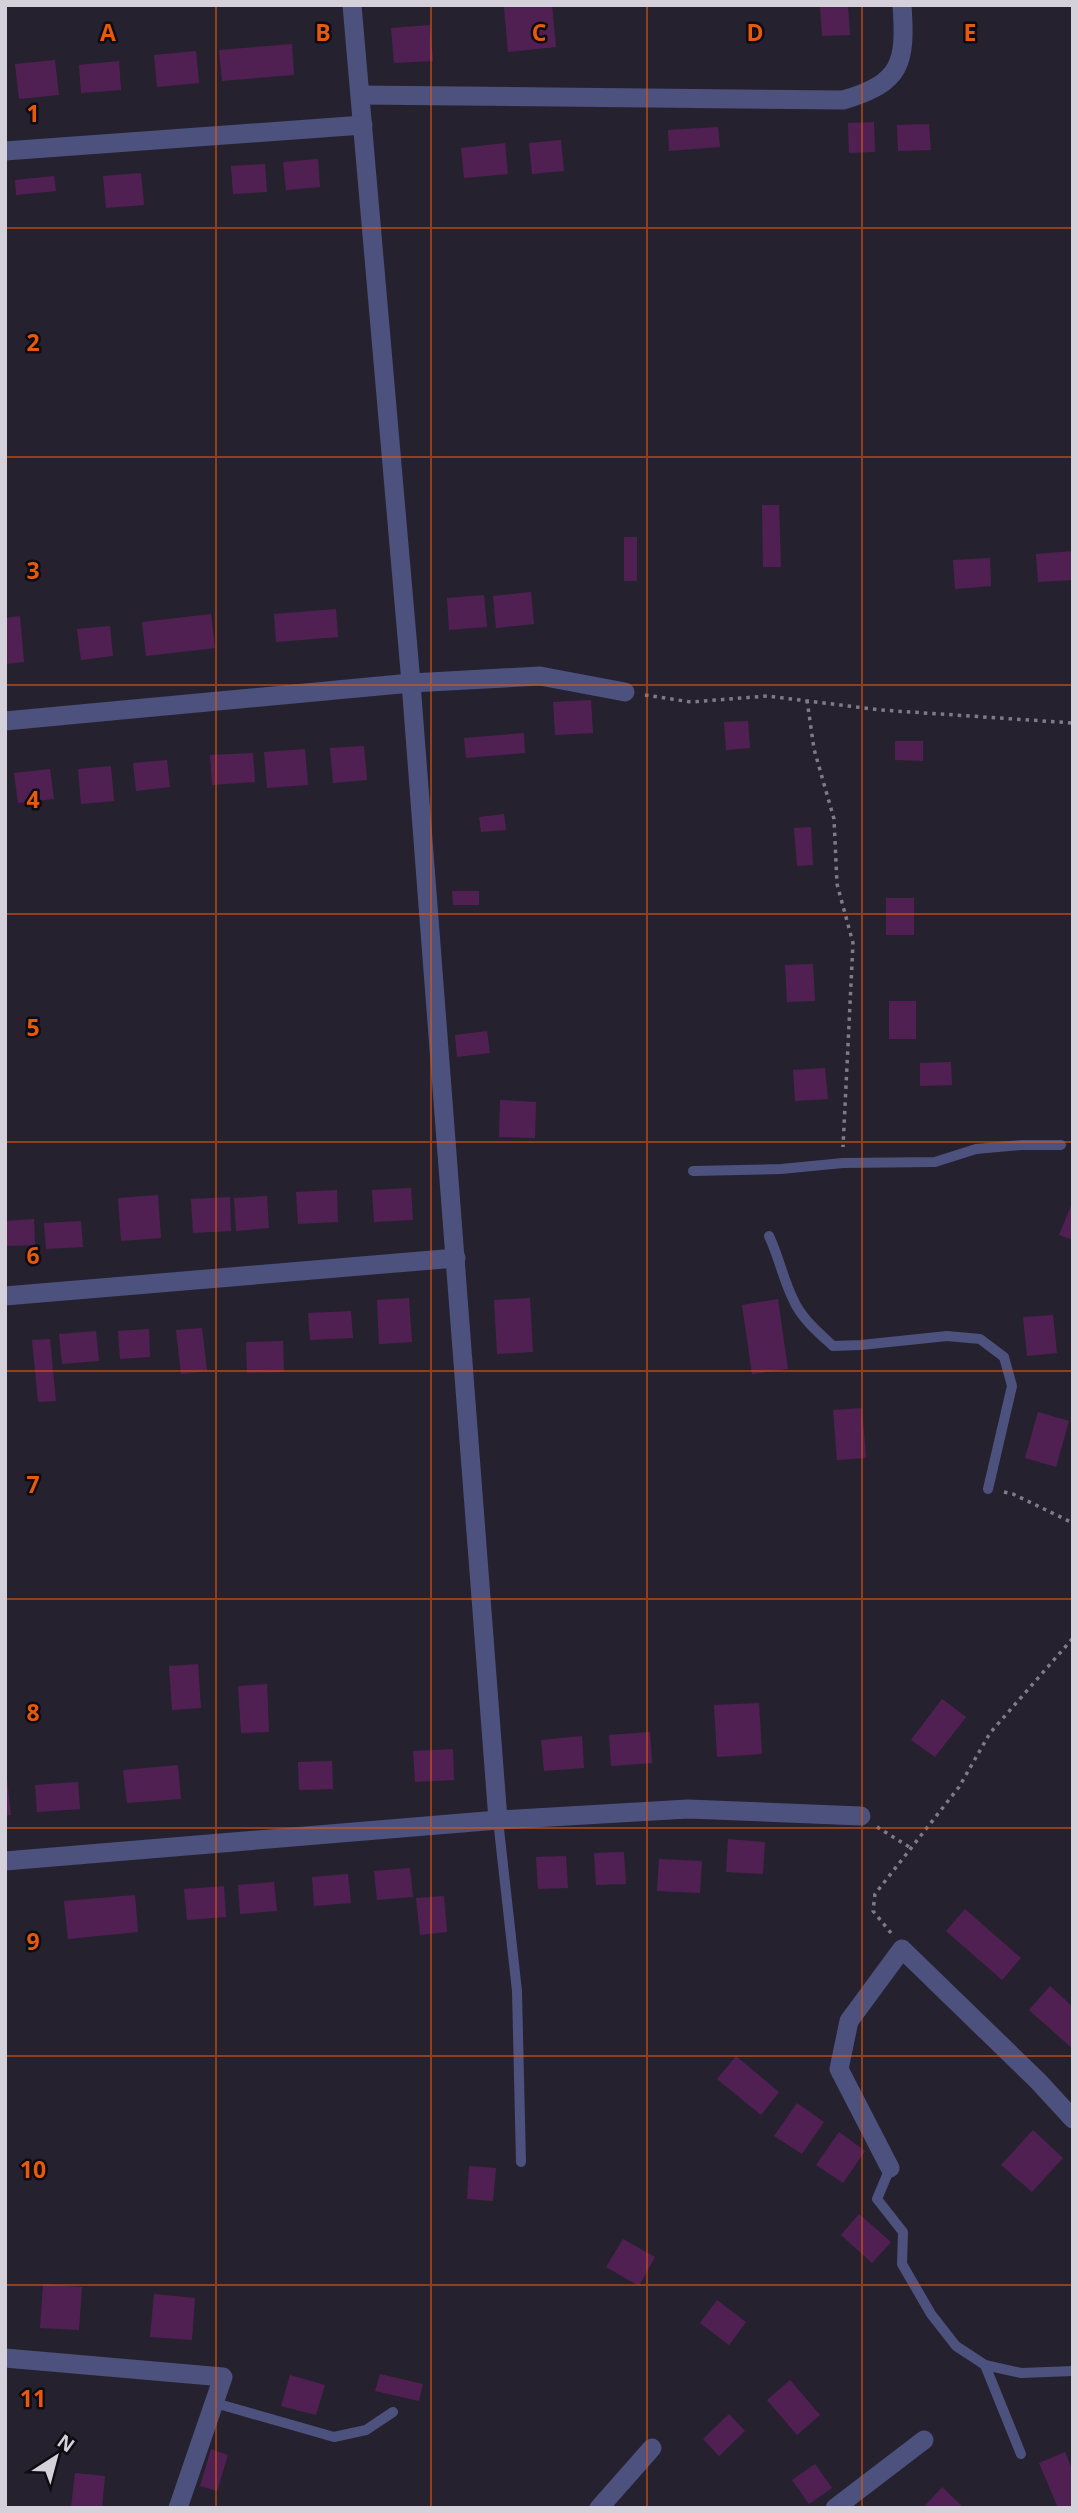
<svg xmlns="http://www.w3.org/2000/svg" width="1078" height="2513" font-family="'Open Sans',sans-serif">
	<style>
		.building { fill: #512053 }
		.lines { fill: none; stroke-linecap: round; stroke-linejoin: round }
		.path { stroke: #7f7b87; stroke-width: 3.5; stroke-dasharray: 3.5 5; stroke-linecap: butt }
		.service { stroke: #4c517d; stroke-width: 10 }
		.minor { stroke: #4c517d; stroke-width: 19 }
		.grid { fill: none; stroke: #e8590c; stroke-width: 2; stroke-opacity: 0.55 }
		.grid-label { font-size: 23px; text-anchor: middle; font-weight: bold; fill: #e8590c; stroke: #0e0c12; stroke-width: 5; stroke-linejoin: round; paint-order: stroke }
	</style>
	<rect width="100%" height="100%" fill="#26212f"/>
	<g class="building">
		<path d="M517 5H552L556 47 508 52 504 7Z"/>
		<path d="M820 5H848L850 35 822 36Z"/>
		<path d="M430 25 433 61 394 63 391 28Z"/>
		<path d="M292 44 294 75 222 81 219 50Z"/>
		<path d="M196 51 199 83 157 87 154 55Z"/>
		<path d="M55 60 59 95 19 99 15 64Z"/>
		<path d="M119 61 121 90 81 93 79 65Z"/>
		<path d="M874 122 875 152 849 153 848 123Z"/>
		<path d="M929 124 931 150 898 151 897 125Z"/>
		<path d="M718 127 720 147 669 151 668 130Z"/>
		<path d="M561 140 564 171 532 174 529 143Z"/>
		<path d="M505 143 508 174 464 178 461 148Z"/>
		<path d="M318 159 320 187 286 190 283 162Z"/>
		<path d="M265 164 267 192 233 194 231 166Z"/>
		<path d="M141 173 144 205 106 208 103 176Z"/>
		<path d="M54 176 56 191 16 195 15 180Z"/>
		<path d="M762 505H779L781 567H763Z"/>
		<rect x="624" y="537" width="13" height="44"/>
		<path d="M1072 551 1073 580 1038 582 1036 554Z"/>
		<path d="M990 558 991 586 955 589 953 560Z"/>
		<path d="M531 592 534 624 496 628 493 596Z"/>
		<path d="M484 595 487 627 449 630 447 598Z"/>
		<path d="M336 609 338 637 276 642 274 614Z"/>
		<path d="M211 614 215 648 146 656 142 622Z"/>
		<path d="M20 616 24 662 5 664V618Z"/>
		<path d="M110 626 113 656 81 660 77 629Z"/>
		<path d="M591 700 593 733 555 735 553 702Z"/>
		<path d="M748 721 750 748 726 750 724 722Z"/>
		<path d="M524 733 525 753 466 758 464 738Z"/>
		<path d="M895 741H923V761L895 760Z"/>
		<path d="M364 746 367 780 333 783 330 748Z"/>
		<path d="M305 749 308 785 267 788 264 752Z"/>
		<path d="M253 753 255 782 212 785 210 755Z"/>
		<path d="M167 760 170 787 136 791 133 763Z"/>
		<path d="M111 766 114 801 81 804 78 769Z"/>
		<path d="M50 769 54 799 18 803 14 773Z"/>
		<path d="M504 814 506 830 481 832 479 817Z"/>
		<path d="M811 827 813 865 797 866 794 828Z"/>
		<path d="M452 891H479V905H453Z"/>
		<rect x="886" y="898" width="28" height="37"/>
		<path d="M813 964 815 1001 787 1002 785 965Z"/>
		<rect x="889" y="1001" width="27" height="38"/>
		<path d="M487 1031 490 1053 457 1057 455 1035Z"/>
		<path d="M951 1062 952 1085 920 1086V1063Z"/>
		<path d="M825 1068 828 1099 795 1101 793 1070Z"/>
		<path d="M500 1100 536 1102 535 1138 499 1137Z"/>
		<path d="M411 1188 413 1220 374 1222 372 1190Z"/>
		<path d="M337 1190 338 1222 298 1224 296 1192Z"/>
		<path d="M158 1195 161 1238 121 1241 118 1198Z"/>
		<path d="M267 1196 269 1228 236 1231 234 1198Z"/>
		<path d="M230 1197 231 1231 193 1233 191 1199Z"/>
		<path d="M1073 1201V1240L1059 1235Z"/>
		<path d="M34 1219 35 1245 5 1246V1221Z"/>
		<path d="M81 1221 83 1247 46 1249 44 1223Z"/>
		<path d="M409 1298 412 1342 379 1344 377 1300Z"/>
		<path d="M530 1298 533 1352 497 1354 494 1300Z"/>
		<path d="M778 1299 788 1369 752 1374 742 1305Z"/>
		<path d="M351 1311 353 1338 310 1340 308 1313Z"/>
		<path d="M1053 1315 1057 1353 1027 1356 1023 1317Z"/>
		<path d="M202 1328 207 1371 181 1374 176 1330Z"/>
		<path d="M149 1329 150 1357 120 1359 118 1331Z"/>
		<path d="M96 1331 99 1361 62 1364 59 1334Z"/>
		<path d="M50 1339 56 1401 38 1402 32 1340Z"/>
		<path d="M283 1341 284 1372 247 1373 246 1342Z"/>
		<path d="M862 1408 866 1458 837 1460 833 1410Z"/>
		<path d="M1038 1412 1069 1421 1056 1467 1025 1458Z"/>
		<path d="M198 1664 201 1708 172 1710 169 1666Z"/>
		<path d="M267 1684 269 1732 241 1733 238 1686Z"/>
		<path d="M942 1699 966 1717 935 1757 911 1740Z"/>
		<path d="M759 1703 762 1754 717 1757 714 1705Z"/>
		<path d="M650 1732 652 1763 611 1766 609 1735Z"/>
		<path d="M582 1736 584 1768 544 1771 541 1740Z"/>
		<path d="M453 1749 454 1780 415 1782 413 1751Z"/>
		<path d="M332 1761 333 1789 299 1790 298 1762Z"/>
		<path d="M178 1765 181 1799 127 1803 123 1770Z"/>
		<path d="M5 1779H7L11 1815 5 1816Z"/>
		<path d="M78 1782 80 1809 37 1812 35 1785Z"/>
		<path d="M728 1839 765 1842 763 1874 726 1872Z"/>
		<path d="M624 1852 626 1884 596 1885 594 1853Z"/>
		<path d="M566 1856 568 1888 538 1889 536 1857Z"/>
		<path d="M659 1859 702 1861 700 1893 657 1891Z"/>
		<path d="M410 1868 413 1897 377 1900 374 1871Z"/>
		<path d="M348 1874 351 1903 314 1906 312 1877Z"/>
		<path d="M274 1882 277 1911 240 1914 238 1885Z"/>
		<path d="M224 1886 226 1917 187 1920 184 1889Z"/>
		<path d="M135 1895 138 1932 68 1939 64 1901Z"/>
		<path d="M444 1896 447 1932 420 1935 416 1898Z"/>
		<path d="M965 1909 1021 1958 1002 1980 946 1931Z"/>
		<path d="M1050 1986 1073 2007V2049L1029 2010Z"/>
		<path d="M736 2056 779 2092 761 2115 717 2079Z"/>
		<path d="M797 2103 824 2122 802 2154 774 2136Z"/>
		<path d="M1033 2130 1063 2158 1032 2192 1001 2165Z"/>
		<path d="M839 2132 865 2151 843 2183 816 2165Z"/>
		<path d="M469 2166 496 2168 493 2201 467 2199Z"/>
		<path d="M859 2214 891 2242 872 2263 841 2235Z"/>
		<path d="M623 2239 655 2257 639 2286 606 2267Z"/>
		<path d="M43 2284 82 2287 79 2330 40 2328Z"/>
		<path d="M154 2294 195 2298 192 2340 150 2337Z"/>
		<path d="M717 2300 746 2322 729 2345 700 2323Z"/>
		<path d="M380 2374 423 2384 419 2401 375 2391Z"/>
		<path d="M290 2375 325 2385 316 2415 281 2406Z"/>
		<path d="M790 2380 820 2415 797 2435 767 2400Z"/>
		<path d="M729 2414 745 2431 719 2456 703 2439Z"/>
		<path d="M211 2449 228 2455 217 2491 200 2486Z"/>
		<path d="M1065 2452 1073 2471V2508H1058L1039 2463Z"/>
		<path d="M815 2464 832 2488 809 2504 792 2480Z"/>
		<path d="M75 2473 105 2476 102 2508H71Z"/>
		<path d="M942 2487 964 2508H923Z"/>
	</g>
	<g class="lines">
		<g class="path">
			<path d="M645 695 691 702 767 696 881 710 1073 723"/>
			<path d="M807 700 814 749 834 819 837 884 853 943 843 1147"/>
			<path d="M1004 1492 1013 1494 1073 1523"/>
			<path d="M877 1827 911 1848"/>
			<path d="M891 1933 873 1911 875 1894 959 1787 990 1733 1073 1638"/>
		</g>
		<g class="service">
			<path d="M693 1171 781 1169 843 1163 935 1162 976 1149 1022 1145H1061"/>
			<path d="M769 1236C779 1257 783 1279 793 1299 801 1318 818 1332 833 1346L861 1345 947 1336 980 1339 1004 1357 1012 1386 988 1489"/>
			<path d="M498 1820 517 1991 521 2162"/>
			<path d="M890 2168 877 2199 903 2232 902 2264 931 2314 956 2346 985 2365 1021 2373 1073 2371"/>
			<path d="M985 2365 1021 2454"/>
			<path d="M215 2403 334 2437 366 2430 393 2412"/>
		</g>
		<g class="minor">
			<path d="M352 5 411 683 498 1820"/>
			<path d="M360 95 843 100C902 83 906 63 902 5"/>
			<path d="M5 151 363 125"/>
			<path d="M5 721 411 683 540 676 625 692"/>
			<path d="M5 1296 456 1258"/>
			<path d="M5 1861 498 1820 688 1809 861 1816"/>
			<path d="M890 2168 839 2069 849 2021 902 1949 1038 2081 1073 2119"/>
			<path d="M5 2358 223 2377 178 2508"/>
			<path d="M599 2508 652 2448"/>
			<path d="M835 2508 924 2440"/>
		</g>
	</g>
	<path class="grid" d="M216 5V2508M431 5V2508M647 5V2508M862 5V2508M5 228H1073M5 457H1073M5 685H1073M5 914H1073M5 1142H1073M5 1371H1073M5 1599H1073M5 1828H1073M5 2056H1073M5 2285H1073"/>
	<g class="grid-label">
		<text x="108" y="41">A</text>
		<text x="323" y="41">B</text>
		<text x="539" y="41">C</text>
		<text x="755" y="41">D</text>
		<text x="970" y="41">E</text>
		<text x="33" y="122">1</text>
		<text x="33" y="351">2</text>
		<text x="33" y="579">3</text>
		<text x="33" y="808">4</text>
		<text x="33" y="1036">5</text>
		<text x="33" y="1264">6</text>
		<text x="33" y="1493">7</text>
		<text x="33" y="1721">8</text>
		<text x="33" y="1950">9</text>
		<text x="33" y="2178">10</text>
		<text x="33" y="2407">11</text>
	</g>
	<rect width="1078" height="2513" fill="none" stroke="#d4d1da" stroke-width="14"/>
	<g transform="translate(56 2457) rotate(36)" stroke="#0e0c12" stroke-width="5" paint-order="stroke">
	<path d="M0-5L12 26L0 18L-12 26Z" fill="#d4d1da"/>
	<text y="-10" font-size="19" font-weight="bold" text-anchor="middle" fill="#d4d1da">N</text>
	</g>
</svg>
